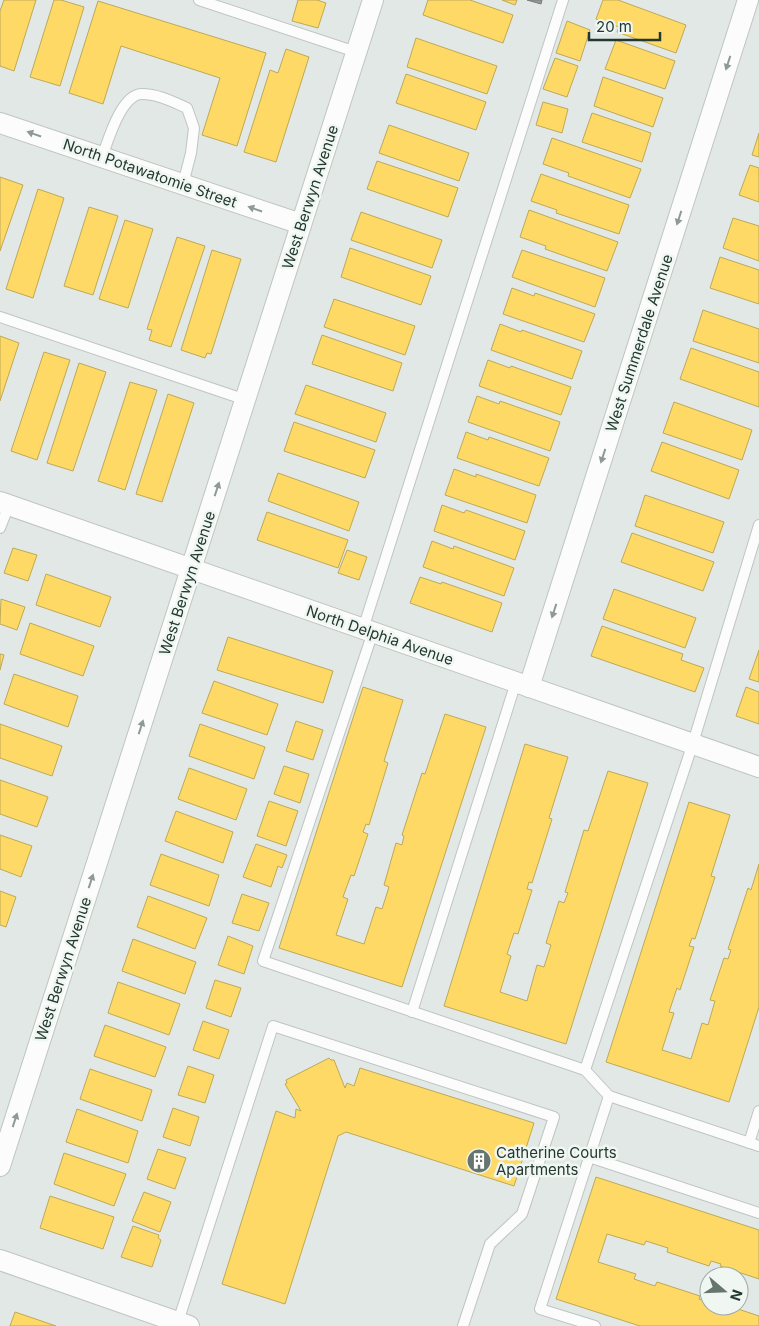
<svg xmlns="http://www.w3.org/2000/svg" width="759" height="1326" font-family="Inter,sans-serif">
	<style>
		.homes { fill: #ffd966; stroke: #bda956 }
		.industry { fill: #999; stroke: #767c7a }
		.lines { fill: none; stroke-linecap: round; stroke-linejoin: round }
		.lane-casing { stroke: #bfc5c2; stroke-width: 12 }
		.street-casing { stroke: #bfc5c2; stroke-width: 22 }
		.lane { stroke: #fbfcfb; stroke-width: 10 }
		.street { stroke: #fbfcfb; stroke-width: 20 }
		.oneway { fill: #8f9a96 }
		.labels { text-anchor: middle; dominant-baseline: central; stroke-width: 5; stroke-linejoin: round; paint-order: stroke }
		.street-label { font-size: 15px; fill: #233830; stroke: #f0f7f3 }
		.poi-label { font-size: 15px; fill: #233830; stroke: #f0f7f3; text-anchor: start }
	</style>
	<rect width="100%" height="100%" fill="#e2e8e5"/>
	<g class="homes">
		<path d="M4 0H36L14 71 0 66V11Z"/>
		<path d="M54 0H61L84 7 60 86 30 77Z"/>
		<path d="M298 0H317L326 3 318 28 292 21Z"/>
		<path d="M428 0H470L513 15 503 43 423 15Z"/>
		<path d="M502 0H517L515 5Z"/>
		<path d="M603 0H618L686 25 676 53 617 32 619 27 596 19Z"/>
		<path d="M98 1 266 53 237 146 202 135 220 78 121 46 103 104 69 93Z"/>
		<path d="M567 21 590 30 580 61 556 53Z"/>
		<path d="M416 38 497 66 487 94 407 67Z"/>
		<path d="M616 40 675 61 665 89 605 69Z"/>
		<path d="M286 49 309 57 276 162 244 152 270 70 278 73Z"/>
		<path d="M555 58 578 66 567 97 543 89Z"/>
		<path d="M406 74 486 102 476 130 396 103Z"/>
		<path d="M603 77 663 98 653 127 594 106Z"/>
		<path d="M543 102 568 109 562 133 536 125Z"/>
		<path d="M592 113 651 133 642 162 582 142Z"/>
		<path d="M389 125 469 153 459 181 379 153Z"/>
		<path d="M759 133V157L752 155Z"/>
		<path d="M552 138 641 169 630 198 568 176 569 173 543 164Z"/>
		<path d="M377 161 458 188 448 217 367 189Z"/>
		<path d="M750 165 759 168V202L739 195Z"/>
		<path d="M541 174 629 205 619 234 556 213 557 210 531 201Z"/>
		<path d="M0 177 23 185 0 251Z"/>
		<path d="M38 189 64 198 33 298 6 289Z"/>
		<path d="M89 207 118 216 93 295 64 286Z"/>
		<path d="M529 210 618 242 607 271 545 249 546 246 520 237Z"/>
		<path d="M361 212 442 240 432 268 351 240Z"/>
		<path d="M733 218 759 226V261L723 248Z"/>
		<path d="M125 220 153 229 128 308 99 299Z"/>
		<path d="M177 237 205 246 171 347 149 340 152 330 147 329Z"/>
		<path d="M350 248 431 276 421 305 341 277Z"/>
		<path d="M212 250 241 259 211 354 207 353 205 358 181 350Z"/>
		<path d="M522 250 605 278 595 307 512 277Z"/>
		<path d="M720 257 759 270V304L710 288Z"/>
		<path d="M512 288 534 296 535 293 595 314 584 342 503 314Z"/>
		<path d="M334 299 415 326 405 355 324 327Z"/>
		<path d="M703 310 759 329V363L693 341Z"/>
		<path d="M500 324 521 332 522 330 582 351 572 379 491 350Z"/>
		<path d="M322 335 402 363 393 391 312 364Z"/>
		<path d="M0 336 19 343 0 401Z"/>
		<path d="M691 348 759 372V407L680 379Z"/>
		<path d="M44 352 70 360 37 460 11 451Z"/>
		<path d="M488 360 510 368 511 366 571 387 561 415 479 386Z"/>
		<path d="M79 363 106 372 73 471 47 463Z"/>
		<path d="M130 382 157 390 125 490 98 481Z"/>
		<path d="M306 385 386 413 376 442 295 414Z"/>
		<path d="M168 394 194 403 162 502 136 494Z"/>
		<path d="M477 396 499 404 500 401 560 422 550 451 468 422Z"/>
		<path d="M674 402 752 430 742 460 663 433Z"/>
		<path d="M294 422 375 450 365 478 284 451Z"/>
		<path d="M466 432 488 440 489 437 549 458 539 486 457 458Z"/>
		<path d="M662 442 739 470 729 499 651 471Z"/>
		<path d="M454 469 476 477V474L536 495 527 523 445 495Z"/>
		<path d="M278 473 359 502 349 531 268 501Z"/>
		<path d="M645 495 724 522 713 553 635 526Z"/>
		<path d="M442 505 464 513 466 510 525 531 515 560 434 531Z"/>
		<path d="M267 512 348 540 338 568 257 540Z"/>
		<path d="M632 533 714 562 703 591 621 562Z"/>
		<path d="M432 541 453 549 454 546 514 568 504 596 423 567Z"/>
		<path d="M13 548 37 555 28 581 4 573Z"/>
		<path d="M347 550 367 557 359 580 338 573Z"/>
		<path d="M46 574 111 597 100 627 36 605Z"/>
		<path d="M420 577 441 584 442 582 502 603 492 632 410 603Z"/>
		<path d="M614 589 696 618 685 648 603 619Z"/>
		<path d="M1 599 25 607 17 630 0 624Z"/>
		<path d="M30 623 94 646 83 676 20 654Z"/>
		<path d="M602 626 683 654 681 660 704 668 695 692 591 656Z"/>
		<path d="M228 637 333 671 323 703 217 670Z"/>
		<path d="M759 650V682L749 679Z"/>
		<path d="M0 654 4 655 0 670Z"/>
		<path d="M14 674 78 696 68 727 4 704Z"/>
		<path d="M214 681 278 704 267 735 202 713Z"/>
		<path d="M363 687 403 700 384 761 388 763 369 825 366 824 363 832 368 834 354 876 351 875 343 897 348 899 336 935 364 944 376 907 382 909 389 887 384 885 396 843 402 845 404 836 402 835 422 773 425 774 445 714 486 727 402 987 279 948Z"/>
		<path d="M746 687 759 692V724L736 716Z"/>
		<path d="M296 721 323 730 313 760 286 751Z"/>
		<path d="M0 724 62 746 52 776 0 758Z"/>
		<path d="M200 724 265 747 254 779 189 756Z"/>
		<path d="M525 744 568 757 549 818 552 819 532 883 529 882 527 889 532 890 518 934 514 933 507 954 511 956 500 992 527 1001 537 965 544 967 551 945 546 943 559 901 564 903 568 893 565 892 584 830 588 831 608 771 648 783 566 1044 444 1006Z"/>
		<path d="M284 766 309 774 300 803 274 794Z"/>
		<path d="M189 768 247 789 236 820 178 799Z"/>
		<path d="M0 780 48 797 37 827 0 814Z"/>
		<path d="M269 801 298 811 286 846 257 836Z"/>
		<path d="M689 802 730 815 711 876 715 877 695 939 692 938 689 946 694 947 680 990 677 988 669 1012 674 1013 662 1050 691 1059 702 1023 708 1025 715 1001 710 1000 724 958 728 959 731 950 728 949 748 888 751 890 759 864V1007L729 1102 606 1062Z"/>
		<path d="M176 811 233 832 223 863 165 841Z"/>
		<path d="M0 835 32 846 21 877 0 869Z"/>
		<path d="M256 844 287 855 282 868 278 866 271 887 243 877Z"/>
		<path d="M161 854 219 875 209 906 150 885Z"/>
		<path d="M0 891 16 897 6 927 0 925Z"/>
		<path d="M242 894 269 903 259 931 232 923Z"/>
		<path d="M148 896 207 918 195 949 137 927Z"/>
		<path d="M228 936 253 946 244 974 218 965Z"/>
		<path d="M133 939 196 962 185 994 122 971Z"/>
		<path d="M215 980 241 988 231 1017 206 1008Z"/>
		<path d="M118 982 180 1004 169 1035 108 1013Z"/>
		<path d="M203 1021 229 1030 219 1059 193 1050Z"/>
		<path d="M105 1025 166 1047 155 1077 94 1056Z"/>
		<path d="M329 1058 331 1060H334L345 1088 347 1083 354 1086 360 1068 534 1123 514 1186 346 1132 338 1136 285 1304 222 1284 276 1111 295 1118 296 1109 301 1111 285 1084 287 1083 286 1080Z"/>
		<path d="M188 1066 214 1075 205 1103 178 1095Z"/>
		<path d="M90 1069 152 1090 142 1121 80 1099Z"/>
		<path d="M173 1108 199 1117 190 1146 163 1137Z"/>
		<path d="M77 1109 138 1131 128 1163 66 1142Z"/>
		<path d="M158 1149 186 1158 175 1189 147 1179Z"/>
		<path d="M64 1153 126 1174 114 1206 54 1184Z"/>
		<path d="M596 1177 759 1230V1279L720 1266 721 1264 711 1261 709 1266 667 1252 668 1248 646 1241 644 1245 607 1234 598 1262 636 1274 634 1279 655 1286 657 1282 700 1296 699 1299 707 1302 709 1299V1306H729L759 1316V1326H640L556 1299Z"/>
		<path d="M144 1192 171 1202 160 1232 132 1221Z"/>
		<path d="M50 1196 114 1217 103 1249 40 1228Z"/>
		<path d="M133 1226 159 1235 158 1238 161 1240 152 1267 121 1257Z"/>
		<path d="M15 1312 56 1326H10Z"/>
	</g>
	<path class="industry" d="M527 0H542L541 4Z"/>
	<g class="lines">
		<defs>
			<g id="lane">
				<path d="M199 0 356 52"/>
				<path d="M102 157C108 141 121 94 142 94 158 94 173 102 187 108L194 128 191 153 183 184"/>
				<path d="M0 317 246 400"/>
				<path d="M0 528 9 505"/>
				<path d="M363 629 563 0"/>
				<path d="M373 632 263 961 585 1070 609 1096"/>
				<path d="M412 1012 516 682"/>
				<path d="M585 1070 693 743 759 525"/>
				<path d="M749 1143 759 1111"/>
				<path d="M589 1157 759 1213"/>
				<path d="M177 1325 273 1026 554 1117 522 1214 490 1244 463 1326"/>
				<path d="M595 1326 540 1309 609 1096 759 1146"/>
			</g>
			<g id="street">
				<path d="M0 123 301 224"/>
				<path d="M0 502 759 767"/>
				<path d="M529 687 748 0"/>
				<path d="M0 1166 373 0"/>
				<path d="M0 1260 189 1326"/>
			</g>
		</defs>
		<use href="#lane" class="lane-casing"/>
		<use href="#street" class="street-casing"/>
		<use href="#lane" class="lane"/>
		<use href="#street" class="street"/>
	</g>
	<defs><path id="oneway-solid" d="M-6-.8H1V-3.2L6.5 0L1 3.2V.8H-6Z" transform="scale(1.25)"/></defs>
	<g class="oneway">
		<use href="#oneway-solid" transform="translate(728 63) rotate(108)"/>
		<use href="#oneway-solid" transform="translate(34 134) rotate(-161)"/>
		<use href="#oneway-solid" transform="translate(255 209) rotate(-161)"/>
		<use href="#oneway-solid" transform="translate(679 218) rotate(108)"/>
		<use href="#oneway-solid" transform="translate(603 456) rotate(108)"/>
		<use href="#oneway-solid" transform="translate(217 489) rotate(-72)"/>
		<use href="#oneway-solid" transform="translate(554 611) rotate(108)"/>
		<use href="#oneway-solid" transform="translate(141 727) rotate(-72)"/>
		<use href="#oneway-solid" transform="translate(91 881) rotate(-72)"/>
		<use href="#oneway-solid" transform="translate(15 1120) rotate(-72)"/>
	</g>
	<defs>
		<symbol id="building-disc" viewBox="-11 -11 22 22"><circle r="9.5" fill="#66766f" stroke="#f0f7f3"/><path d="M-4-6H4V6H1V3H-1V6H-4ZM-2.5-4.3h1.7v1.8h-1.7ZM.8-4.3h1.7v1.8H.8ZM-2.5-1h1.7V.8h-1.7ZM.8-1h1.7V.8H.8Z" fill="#fff"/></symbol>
	</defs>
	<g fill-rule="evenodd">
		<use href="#building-disc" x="465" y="1147" width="28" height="28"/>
	</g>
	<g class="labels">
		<g class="street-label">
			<text transform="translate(150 173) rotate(19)">North Potawatomie Street</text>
			<text transform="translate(310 197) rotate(-72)">West Berwyn Avenue</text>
			<text transform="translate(639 343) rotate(-72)">West Summerdale Avenue</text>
			<text transform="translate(187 583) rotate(-72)">West Berwyn Avenue</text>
			<text transform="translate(380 635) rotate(19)">North Delphia Avenue</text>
			<text transform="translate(63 969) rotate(-72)">West Berwyn Avenue</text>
		</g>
		<g class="poi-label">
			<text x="496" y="1152">Catherine Courts<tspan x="496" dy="17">Apartments</tspan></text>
		</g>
	</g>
	<g transform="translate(724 1291) rotate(109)"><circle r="24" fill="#f0f7f3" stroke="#9eaba5"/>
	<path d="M0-4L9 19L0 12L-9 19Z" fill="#66766f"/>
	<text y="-8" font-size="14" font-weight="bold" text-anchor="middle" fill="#233830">N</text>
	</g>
	<path d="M589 32v8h71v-8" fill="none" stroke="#233830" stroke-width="2.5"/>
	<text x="596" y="32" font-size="15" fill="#233830" stroke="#f0f7f3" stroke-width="4" paint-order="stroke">20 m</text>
</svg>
